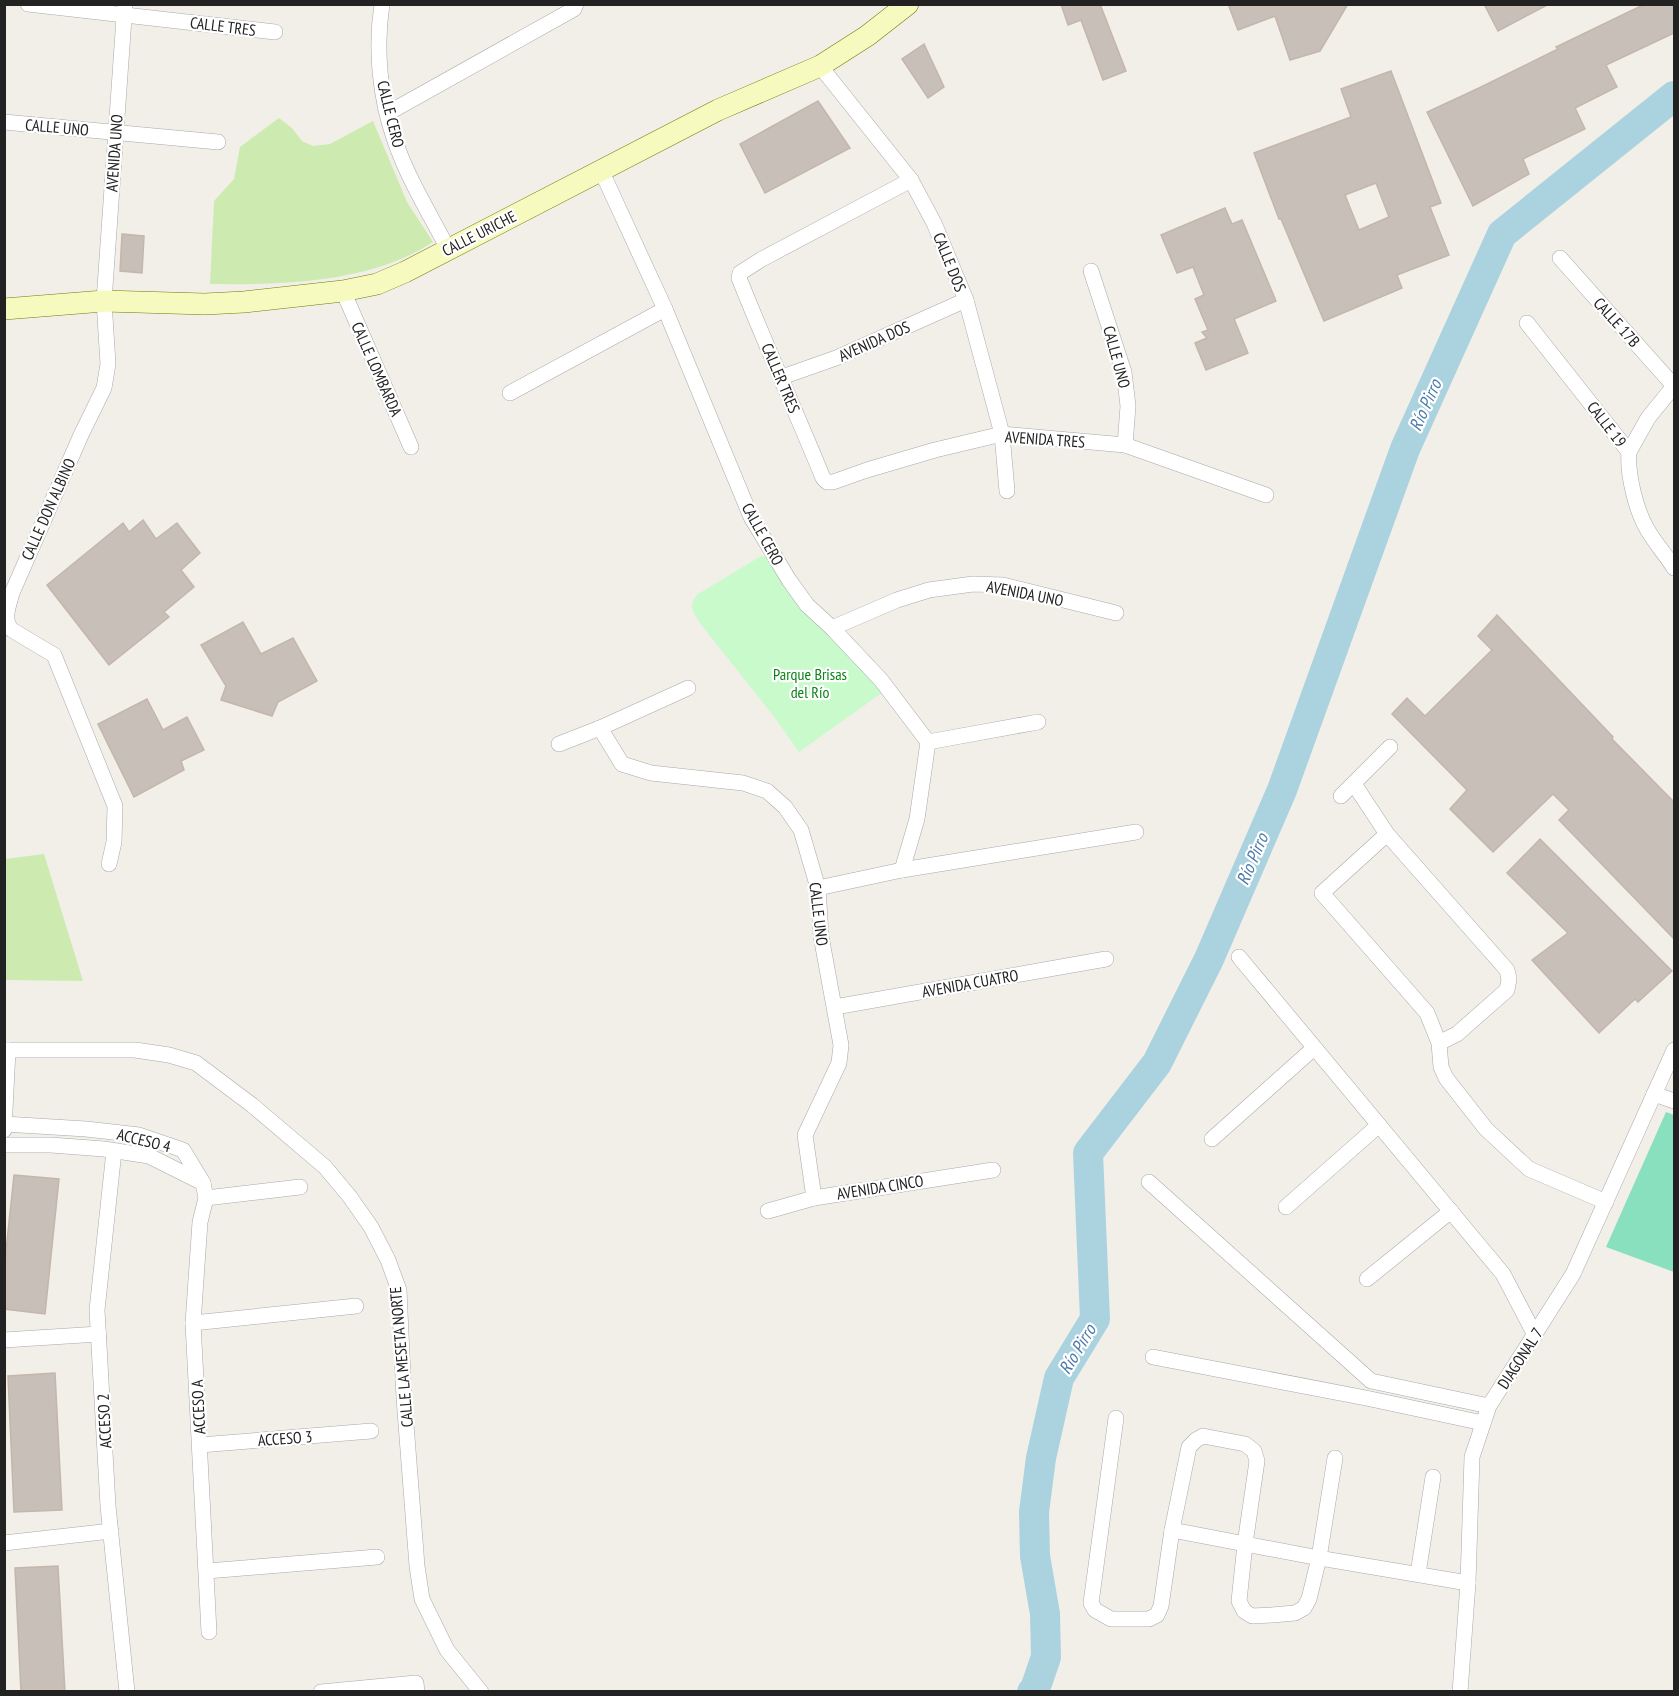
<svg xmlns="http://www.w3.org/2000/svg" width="1679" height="1696" font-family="'PT Sans Narrow',sans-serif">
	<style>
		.grass { fill: #cdebb0 }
		.park { fill: #c8facc }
		.pitch { fill: #88e0be }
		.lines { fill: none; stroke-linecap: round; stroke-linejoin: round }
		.river { stroke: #aad3df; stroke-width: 30 }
		.building { fill: #c7bfb8; stroke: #c4b6ab; stroke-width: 1.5; fill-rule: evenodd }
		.street-casing { stroke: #a9a9a9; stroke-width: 16 }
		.secondary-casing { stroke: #707d05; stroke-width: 22 }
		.street { stroke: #fff; stroke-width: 15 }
		.secondary { stroke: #f7fabf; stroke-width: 21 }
		.labels { text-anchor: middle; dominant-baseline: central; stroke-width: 4.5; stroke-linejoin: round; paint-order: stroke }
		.street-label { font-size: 16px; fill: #222; stroke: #fff }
		.park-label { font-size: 16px; fill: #0c8416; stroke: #fff }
		.water-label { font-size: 18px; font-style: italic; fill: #4a7aab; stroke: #fff }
	</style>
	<rect width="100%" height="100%" fill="#f2efe9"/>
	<g class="grass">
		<path d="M279 118 292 128 302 141 313 146 330 144 373 121 407 202 433 242C371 283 282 285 210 284L214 201 234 179 240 147Z"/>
		<path d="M44 854 83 981 5 980V859Z"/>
	</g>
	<path class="park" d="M761 556 766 557 773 561 883 692 799 752 775 718 703 627C695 616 686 606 698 594Z"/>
	<path class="pitch" d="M1666 1112 1674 1115V1272L1606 1247Z"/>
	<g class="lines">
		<path class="river" d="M1032 1692 1035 1689 1046 1657 1045 1614 1035 1556 1034 1512 1041 1458 1059 1378 1095 1319 1088 1153 1157 1063 1209 959 1282 790 1405 449 1502 234 1674 96"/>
	</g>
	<g class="building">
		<path d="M1061 4H1100L1126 71 1103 80 1081 20 1068 25Z"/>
		<path d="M1228 4H1348L1320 51 1290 60 1275 16 1238 30Z"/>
		<path d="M1484 4H1549L1498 31Z"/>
		<path d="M1645 4H1674V33L1606 65 1617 87 1575 108 1585 129 1523 159 1529 174 1473 206 1427 112 1479 88 1558 49 1556 47Z"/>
		<path d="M924 44 944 87 928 98 902 59Z"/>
		<path d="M1391 71 1441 203 1430 207 1449 255 1397 275 1402 288 1324 321 1281 219H1279L1254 153 1351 117 1341 89ZM1376 183 1389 217 1359 230 1345 195Z"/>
		<path d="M818 101 850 148 765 193 740 144Z"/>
		<path d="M1225 208 1232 224 1242 220 1276 301 1234 319 1248 353 1206 370 1195 343 1207 338 1202 332 1208 330 1195 299 1204 295 1193 267 1177 273 1161 235Z"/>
		<path d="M122 234 144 236 142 273 120 271Z"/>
		<path d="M143 520 156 539 177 523 200 553 181 570 194 587 164 612 169 617 109 665 47 585 123 523 129 532Z"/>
		<path d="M1497 615 1613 737 1612 739 1674 802V939L1559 820 1569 810 1553 794 1493 852 1450 809 1467 790 1392 714 1407 698 1425 716 1492 650 1478 636Z"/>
		<path d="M243 622 261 654 293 638 317 681 278 702 272 716 221 700 226 686 201 645Z"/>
		<path d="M147 699 163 730 187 717 204 750 181 761 184 770 134 797 98 724Z"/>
		<path d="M1540 839 1672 971 1638 1002 1635 999 1599 1033 1532 960 1568 933 1507 873Z"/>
		<path d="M14 1175 59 1179 45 1314 4 1309V1269Z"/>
		<path d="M55 1373 62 1510 14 1512 8 1376Z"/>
		<path d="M58 1566 65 1692H21L15 1568Z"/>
	</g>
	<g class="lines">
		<defs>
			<g id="street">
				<path d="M28 4 275 32"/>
				<path d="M382 4C375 49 380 99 395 141 408 179 430 214 448 249"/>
				<path d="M820 66 911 180 934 223 966 300 1002 434 1007 491"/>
				<path d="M388 113 574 9 576 4"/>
				<path d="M4 122 218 142"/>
				<path d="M601 170 665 309 751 517 789 580 807 605 832 628 881 680 928 742 917 819 902 870"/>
				<path d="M911 180 762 259 740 273 739 278C766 346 796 412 823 478L827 482H833L867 470 935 450 1002 434 1125 445 1266 495"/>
				<path d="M1560 258 1674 386"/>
				<path d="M1091 271 1124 372 1128 406 1125 445"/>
				<path d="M343 291 411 447"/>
				<path d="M1527 323 1629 452C1627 474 1636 510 1647 529 1655 543 1666 555 1674 568"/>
				<path d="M782 377 836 358 966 300"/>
				<path d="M510 393 665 309"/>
				<path d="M1629 452 1648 418 1674 386"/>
				<path d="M832 628 897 600 929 590 973 584 1003 585 1116 613"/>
				<path d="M600 728 622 764 651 773 743 783 767 791 785 807 801 830 818 888 821 936 841 1045 839 1063 805 1135 814 1198"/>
				<path d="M928 742 1038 722"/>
				<path d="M559 744 600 728 688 688"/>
				<path d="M1354 784 1387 834"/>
				<path d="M1341 796 1390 747"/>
				<path d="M109 864 114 842 115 806 54 655 12 630C2 620 9 605 12 593L81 435 104 388 108 364 104 301 125 4"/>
				<path d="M818 888 902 870 1136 832"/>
				<path d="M1239 957 1503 1274 1535 1335"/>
				<path d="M835 1007 1106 959"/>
				<path d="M1439 1043 1457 1034 1507 990 1509 979 1507 970 1387 834 1322 893 1427 1013 1439 1043 1441 1067 1446 1078 1486 1129 1529 1169 1606 1202"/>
				<path d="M4 1050H135L169 1055 196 1063 252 1105 325 1167 350 1197 371 1227 388 1260 399 1290 404 1398 417 1566 422 1599 447 1650 481 1692"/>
				<path d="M1654 1094 1674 1101"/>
				<path d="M4 1124 86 1129 139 1135 183 1150 203 1183 149 1156 104 1149 51 1145H4"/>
				<path d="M4 1130 8 1050"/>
				<path d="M1212 1139 1314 1048"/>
				<path d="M114 1151 97 1310 108 1506 127 1692"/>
				<path d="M1149 1182 1371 1381 1489 1406"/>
				<path d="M203 1183 206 1198 200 1222 193 1323 209 1632"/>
				<path d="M206 1198 300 1187"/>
				<path d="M1286 1207 1379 1125"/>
				<path d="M768 1211 814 1198 993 1170"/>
				<path d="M1367 1279 1451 1211"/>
				<path d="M193 1323 356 1306"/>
				<path d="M4 1340 99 1334"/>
				<path d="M1153 1357 1366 1398 1483 1423"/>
				<path d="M1116 1418 1091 1603 1095 1610 1111 1619H1149L1157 1615 1161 1606 1172 1530 1319 1558 1468 1583"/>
				<path d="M200 1445 371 1431"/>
				<path d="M1172 1530 1189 1447 1196 1440 1203 1436 1245 1444 1254 1451 1257 1461 1245 1544 1239 1601 1244 1611 1252 1616 1272 1615 1295 1613 1304 1608 1309 1599 1319 1558 1335 1458"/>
				<path d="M4 1543 111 1531"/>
				<path d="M207 1571 377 1557"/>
				<path d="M1418 1574 1433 1477"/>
				<path d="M321 1692 416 1683 417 1692"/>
				<path d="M1460 1692 1468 1583 1472 1457 1489 1406 1573 1274 1674 1050"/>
			</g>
			<path id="secondary" d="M4 309 104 301 205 304 244 302 343 291 377 284 405 272 718 110 820 66 867 36 908 4"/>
		</defs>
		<use href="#street" class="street-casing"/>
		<use href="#secondary" class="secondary-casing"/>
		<use href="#street" class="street"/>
		<use href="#secondary" class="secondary"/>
	</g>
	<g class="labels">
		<g class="street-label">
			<text transform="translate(223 26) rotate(7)">CALLE TRES</text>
			<text transform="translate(391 114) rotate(76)">CALLE CERO</text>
			<text transform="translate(57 127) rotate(5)">CALLE UNO</text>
			<text transform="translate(114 153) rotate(-86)">AVENIDA UNO</text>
			<text transform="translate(479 233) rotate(-27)">CALLE URICHE</text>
			<text transform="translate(950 262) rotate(68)">CALLE DOS</text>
			<text transform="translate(1617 322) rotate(48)">CALLE 17B</text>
			<text transform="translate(874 341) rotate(-24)">AVENIDA DOS</text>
			<text transform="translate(1117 357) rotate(75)">CALLE UNO</text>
			<text transform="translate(377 369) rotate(66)">CALLE LOMBARDA</text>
			<text transform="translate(781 378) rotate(67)">CALLER TRES</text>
			<text transform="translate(1607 424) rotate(52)">CALLE 19</text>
			<text transform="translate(1045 439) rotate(4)">AVENIDA TRES</text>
			<text transform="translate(48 509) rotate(-66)">CALLE DON ALBINO</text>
			<text transform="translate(763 534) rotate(61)">CALLE CERO</text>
			<text transform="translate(1025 593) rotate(11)">AVENIDA UNO</text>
			<text transform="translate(819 914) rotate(83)">CALLE UNO</text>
			<text transform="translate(970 983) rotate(-10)">AVENIDA CUATRO</text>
			<text transform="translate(144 1140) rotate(14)">ACCESO 4</text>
			<text transform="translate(880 1187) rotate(-9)">AVENIDA CINCO</text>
			<text transform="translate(401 1357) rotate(-95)">CALLE LA MESETA NORTE</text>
			<text transform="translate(1520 1358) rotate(-57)">DIAGONAL 7</text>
			<text transform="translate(198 1407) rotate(-93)">ACCESO A</text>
			<text transform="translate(104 1421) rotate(-93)">ACCESO 2</text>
			<text transform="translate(285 1438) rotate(-4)">ACCESO 3</text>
		</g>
		<g class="park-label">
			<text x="810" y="674">Parque Brisas<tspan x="810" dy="18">del Río</tspan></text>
		</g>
		<g class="water-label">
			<text transform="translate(1425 405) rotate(-66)">Río Pirro</text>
			<text transform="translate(1252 859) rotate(-67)">Río Pirro</text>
			<text transform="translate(1077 1349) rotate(-59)">Río Pirro</text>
		</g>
	</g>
	<rect width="1679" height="1696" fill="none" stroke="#222222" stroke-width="12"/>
</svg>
